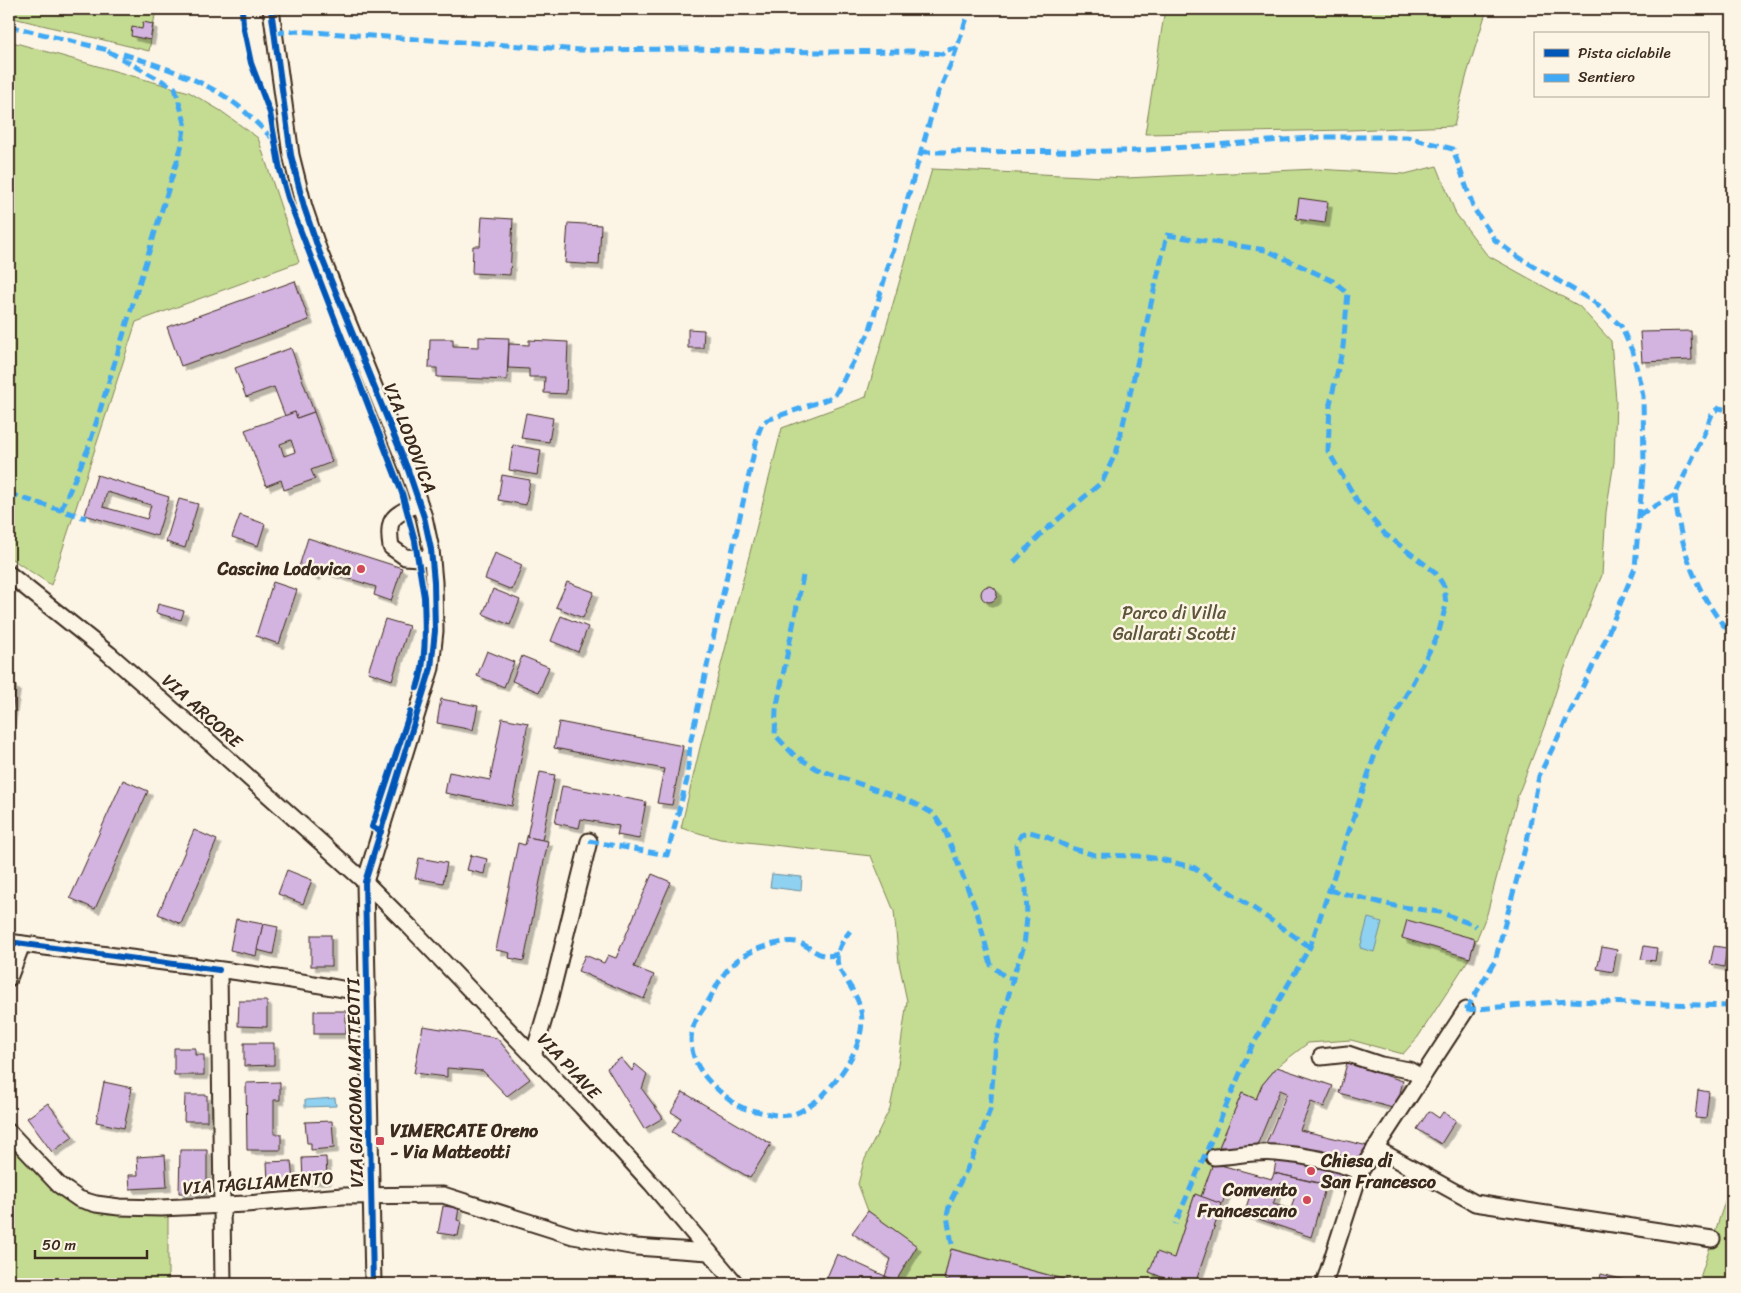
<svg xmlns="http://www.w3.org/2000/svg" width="1741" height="1293" font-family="Sriracha,sans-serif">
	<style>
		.green { fill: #c4dc92; stroke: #808358 }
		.water { fill: #8fd1f0; stroke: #6d8e9c }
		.building { fill: #d3b3df; stroke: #3b2a1e; fill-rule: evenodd; filter: url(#shadow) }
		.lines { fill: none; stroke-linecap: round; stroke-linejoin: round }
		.minor-casing { stroke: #3b2a1e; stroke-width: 19 }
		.minor { stroke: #fcf5e5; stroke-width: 15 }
		.quiet { stroke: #3fa9f5; stroke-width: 5; stroke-dasharray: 10 5; stroke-linecap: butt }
		.cycleway-casing { stroke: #fcf5e5; stroke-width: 9 }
		.cycleway { stroke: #0057b8; stroke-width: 6 }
		.poi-dot { fill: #d1495b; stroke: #fcf5e5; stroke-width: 2 }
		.labels { text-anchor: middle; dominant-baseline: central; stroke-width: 5; stroke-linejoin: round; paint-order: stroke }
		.street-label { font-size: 18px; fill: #3b2a1e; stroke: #fcf5e5 }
		.poi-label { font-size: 18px; font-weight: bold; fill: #3b2a1e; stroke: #fcf5e5; text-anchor: end }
		.park-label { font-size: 18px; fill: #5d563b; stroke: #fcf5e5 }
	</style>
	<defs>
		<filter id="shadow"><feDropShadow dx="4.5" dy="4.5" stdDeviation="0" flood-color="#0004"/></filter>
	</defs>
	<rect width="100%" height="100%" fill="#fcf5e5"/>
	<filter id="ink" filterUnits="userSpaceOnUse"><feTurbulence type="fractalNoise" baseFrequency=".02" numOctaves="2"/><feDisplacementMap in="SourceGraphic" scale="10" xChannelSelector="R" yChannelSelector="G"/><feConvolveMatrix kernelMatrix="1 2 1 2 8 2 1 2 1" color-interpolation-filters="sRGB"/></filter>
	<g filter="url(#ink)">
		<g class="green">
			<path d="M9 9H156L149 51 9 17Z"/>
			<path d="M1165 9H1487L1467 74 1454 126 1350 130 1145 134Z"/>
			<path d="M9 41 189 92 221 111 258 138 299 262 136 322 51 585 9 557Z"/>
			<path d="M1437 166 1456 214 1487 255 1579 306 1611 341 1616 400 1614 462 1606 512 1602 575 1558 685 1546 722 1518 795 1487 914 1468 960 1418 1037 1403 1054 1351 1040 1308 1043 1277 1067 1262 1085 1256 1099 1242 1093 1219 1147 1201 1197 1195 1194 1174 1258 1150 1272 1179 1284H1082L952 1249 944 1279 959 1284H905L896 1281 916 1246 868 1211 858 1184 864 1161 890 1108 896 1079 907 1001 899 963 894 911 871 856 720 839 681 828 702 739 782 428 866 397 932 169 1126 178 1316 169 1405 174Z"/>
			<path d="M9 1143 58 1193 85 1209 108 1215H168V1284H9Z"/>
			<path d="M1732 1180V1284H1698Z"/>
		</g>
		<g class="water">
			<path d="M772 874 802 877 801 891 770 887Z"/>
			<path d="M1368 918 1382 922 1374 952 1360 948Z"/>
			<path d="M335 1098 336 1106 305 1107V1100Z"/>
		</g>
		<g class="building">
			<path d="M143 22 153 24 150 40 131 36 132 27 142 29Z"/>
			<path d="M1299 198 1328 202 1325 223 1296 219Z"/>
			<path d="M482 217 513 219 510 275 472 273 473 246H480Z"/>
			<path d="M568 223 601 225 599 265 565 263Z"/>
			<path d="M295 281 309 320 181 366 167 327Z"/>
			<path d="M688 329 704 330 703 348H688Z"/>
			<path d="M1691 331 1692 360 1642 362 1640 332Z"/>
			<path d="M479 337 509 338 507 380 437 377V368H429L430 339H453V346L479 347Z"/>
			<path d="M529 340 568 342 566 394 544 393 545 377H529V369L508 368 509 344 529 345Z"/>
			<path d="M291 348 314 412 297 418 295 412 285 416 274 387 246 397 235 368Z"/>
			<path d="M295 412 297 418 314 412 332 462 311 470 315 479 284 490 281 480 266 486 245 430ZM291 440 295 452 284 456 280 444Z"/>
			<path d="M526 413 553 418 549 442 521 438Z"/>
			<path d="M513 445 541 450 537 475 509 470Z"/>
			<path d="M97 475 169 497 157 536 85 515ZM107 492 151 505 147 519 103 507Z"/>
			<path d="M502 475 530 480 526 505 498 500Z"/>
			<path d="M179 499 198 504 185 548 166 542Z"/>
			<path d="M240 515 265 524 258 546 232 537Z"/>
			<path d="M308 538 402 568 391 601 374 595 376 587 318 569 316 576 298 570Z"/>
			<path d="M495 553 522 565 512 590 485 579Z"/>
			<path d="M273 582 297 590 279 644 256 636Z"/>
			<path d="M567 582 594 592 583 618 556 607Z"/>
			<circle cx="989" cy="594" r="8"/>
			<path d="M493 589 520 600 510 625 483 614Z"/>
			<path d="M158 604 184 611 181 620 156 613Z"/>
			<path d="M561 616 588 627 578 652 551 641Z"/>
			<path d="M385 619 409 626 392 680 368 672Z"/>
			<path d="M487 651 514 662 504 687 477 676Z"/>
			<path d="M522 656 549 667 539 692 512 681Z"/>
			<path d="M9 683 16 686 9 731Z"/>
			<path d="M441 699 478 706 473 730 437 723Z"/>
			<path d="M502 718 528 723 512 806 445 793 449 772 490 780Z"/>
			<path d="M559 722 683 746 672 805 657 803 664 769 554 748Z"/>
			<path d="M540 772 555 775 542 840 527 837Z"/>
			<path d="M123 780 148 791 95 909 70 898Z"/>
			<path d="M562 786 646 802 639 839 617 835 619 826 581 819 579 828 555 823Z"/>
			<path d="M194 830 217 840 181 924 158 914Z"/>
			<path d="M527 837 548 841 524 961 509 958 510 953 496 950 518 843 525 845Z"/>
			<path d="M471 855 487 859 484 874 467 870Z"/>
			<path d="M419 858 447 863 443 883 415 878Z"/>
			<path d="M287 870 312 880 303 904 278 894Z"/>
			<path d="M652 874 671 882 634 967 654 975 644 999 578 971 585 955 604 963 608 955 616 958Z"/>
			<path d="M236 919 263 924 256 956 230 950Z"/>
			<path d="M1407 920 1475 939 1470 958 1402 938Z"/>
			<path d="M263 924 278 927 273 954 257 950Z"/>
			<rect x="311" y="935" width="20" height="31"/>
			<path d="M1644 946 1657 948 1655 961 1641 959Z"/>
			<path d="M1714 946 1727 948 1724 967 1710 964Z"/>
			<path d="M1602 947 1617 950 1613 972 1597 969Z"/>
			<path d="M239 1001H267V1027L238 1026Z"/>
			<rect x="314" y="1011" width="32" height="23"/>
			<path d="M423 1026 497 1038 530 1079 507 1096 483 1071 447 1068V1077L414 1073Z"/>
			<path d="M244 1043H274V1065L244 1066Z"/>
			<path d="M174 1048H195V1055H204V1075H174Z"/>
			<path d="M621 1058 632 1071 635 1064 647 1074 642 1089 663 1118 644 1129 607 1068Z"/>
			<path d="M1347 1063 1403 1081 1396 1109 1339 1093Z"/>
			<path d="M1277 1067 1333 1086 1324 1107 1311 1102 1300 1130 1368 1146 1359 1166 1264 1149 1287 1093 1280 1090 1256 1148 1219 1147 1242 1093 1256 1099 1262 1085Z"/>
			<path d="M104 1082 132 1088 124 1128 96 1122Z"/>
			<path d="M280 1082V1100H274V1134H281V1150H247L246 1083Z"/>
			<path d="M1698 1090 1709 1092 1706 1119 1695 1118Z"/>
			<path d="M683 1092 771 1144 750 1178 672 1132 681 1118 671 1112Z"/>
			<path d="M185 1095H207V1121H184Z"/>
			<path d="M48 1103 73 1137 52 1152 27 1118Z"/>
			<path d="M1429 1111 1439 1118 1443 1112 1456 1120 1441 1144 1417 1129Z"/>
			<path d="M332 1121 334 1148 311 1150V1143H307L305 1122Z"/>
			<path d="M180 1150H207V1193H179Z"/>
			<path d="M165 1155 167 1187 130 1189 129 1175H138L137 1157Z"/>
			<path d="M1277 1155 1348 1169 1343 1188 1274 1173Z"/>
			<path d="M326 1157 327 1179 303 1181 302 1158Z"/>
			<path d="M291 1161 293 1181 268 1182 267 1162Z"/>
			<path d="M1213 1163 1272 1179 1274 1173 1326 1185 1311 1237 1244 1214 1251 1192 1229 1186 1222 1204 1201 1197ZM1281 1183 1297 1188 1291 1209 1273 1204Z"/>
			<path d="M1195 1194 1222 1204 1195 1284H1179L1149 1272 1157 1252 1174 1258Z"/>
			<path d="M443 1206 459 1208 457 1220 461 1221 458 1236 438 1233Z"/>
			<path d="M868 1211 917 1246 896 1281 885 1276 891 1259 852 1233Z"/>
			<path d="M951 1249 1082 1284H959L944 1279Z"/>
			<path d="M837 1254 885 1276 883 1284H830L825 1282Z"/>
			<path d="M1601 1274 1625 1280 1624 1284H1599Z"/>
			<path d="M885 1276 896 1281 905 1284H883Z"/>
		</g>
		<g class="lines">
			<defs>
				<g id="minor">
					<path d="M271 9 291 155 304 207 319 251 408 470 424 517 431 549 434 582 435 631 431 668 365 882 373 1284"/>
					<path d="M419 503C394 516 386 516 391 547L405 557 432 559"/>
					<path d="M9 574 109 654 206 739 365 882 409 926 582 1107 651 1183 736 1284"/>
					<path d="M9 942C128 959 250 970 368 994"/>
					<path d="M219 970 223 1284"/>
					<path d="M9 978 22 944"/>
					<path d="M533 1056 549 1002 589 841"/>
					<path d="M1321 1057 1348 1054 1381 1065 1409 1070 1421 1077"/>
					<path d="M9 1132 59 1185 79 1199 96 1204 119 1207 161 1208 246 1204 343 1196 443 1195 573 1236 636 1247 709 1252"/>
					<path d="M1375 1148 1475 1203 1712 1239"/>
					<path d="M1214 1157C1233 1156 1257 1151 1276 1153 1302 1155 1337 1161 1360 1172"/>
					<path d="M1324 1284 1360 1172 1466 1010"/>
				</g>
			</defs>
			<use href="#minor" class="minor-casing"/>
			<use href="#minor" class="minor"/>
			<g class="quiet">
				<path d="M9 26 108 50"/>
				<path d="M275 33 297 31 581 50 688 49 819 52 913 51 942 54 947 50 957 48"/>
				<path d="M123 54C164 67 208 81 242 109 253 119 263 129 273 139"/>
				<path d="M921 152 1133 151 1324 137H1407L1453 149 1474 209 1495 240 1515 255 1594 302 1621 326 1633 353 1643 396 1644 466 1639 515 1635 568 1604 643 1539 776 1527 841 1495 961 1466 1010"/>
				<path d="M9 494 86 518"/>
				<path d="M1675 495C1680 547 1696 596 1732 635"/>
				<path d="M61 510 88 449 181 148 185 123 175 88 104 49"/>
				<path d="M1639 515 1675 495 1704 434 1713 412 1719 408 1732 411"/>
				<path d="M1014 562 1042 533 1102 482 1117 450 1167 235 1266 250 1333 281 1348 293 1343 347 1330 404 1328 451 1359 504 1385 534 1435 572 1444 586 1446 605 1438 635 1376 751 1310 947 1251 1048 1175 1224"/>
				<path d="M803 576 776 710 775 735 793 754 817 769 914 803 932 813 944 828 977 912 991 965 1004 976 1013 979"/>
				<path d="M589 841 667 855 687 780 690 744 758 434 762 424 767 420 834 397 869 333 937 96 953 59 970 9"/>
				<path d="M1329 890 1395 906 1440 912 1476 926"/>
				<path d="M838 954C819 960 815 949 800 943 788 938 760 947 749 953 728 963 721 978 710 998 704 1009 695 1018 692 1031 687 1058 704 1079 724 1095 729 1098 734 1104 739 1106 746 1110 757 1111 765 1113 774 1115 784 1117 794 1114 801 1112 818 1100 823 1095 845 1072 872 1035 858 1001 845 971 823 965 850 931"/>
				<path d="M1466 1010 1567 1001 1732 1006"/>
				<path d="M952 1244 947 1216 950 1202 972 1159 990 1110 996 1042 1015 971 1024 946 1027 917 1026 889 1017 855 1016 845 1021 835 1030 832 1047 837 1071 848 1095 855 1139 856 1160 859 1195 868 1310 947"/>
			</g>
			<defs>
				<g id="cycleway">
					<path d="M242 9 243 25 251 63 270 113 280 170 288 198 402 493 415 541 424 597C425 627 427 659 417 688"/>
					<path d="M271 9 291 155 304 207 319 251 408 470 424 517 431 549 434 582 435 631 431 668 365 882 373 1284"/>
					<path d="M381 832 372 827 410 712"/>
					<path d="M9 942 219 970"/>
				</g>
			</defs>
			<use href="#cycleway" class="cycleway-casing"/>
			<use href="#cycleway" class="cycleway"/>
		</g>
	</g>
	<g class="poi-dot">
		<circle cx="361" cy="569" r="5"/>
		<rect x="375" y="1136" width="10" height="10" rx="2.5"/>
		<circle cx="1311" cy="1171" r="5"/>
		<circle cx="1307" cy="1200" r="5"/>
	</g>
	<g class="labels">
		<g class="street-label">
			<text transform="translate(410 438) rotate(69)">VIA LODOVICA</text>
			<text transform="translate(202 711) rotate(42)">VIA ARCORE</text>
			<text transform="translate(569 1066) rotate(47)">VIA PIAVE</text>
			<text transform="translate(355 1083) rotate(-91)">VIA GIACOMO MATTEOTTI</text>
			<text transform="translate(258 1183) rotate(-4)">VIA TAGLIAMENTO</text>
		</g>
		<g class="poi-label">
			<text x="351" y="569">Cascina Lodovica</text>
			<text x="390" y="1131" text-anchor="start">VIMERCATE Oreno<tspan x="390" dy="21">- Via Matteotti</tspan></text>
			<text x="1321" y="1161" text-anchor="start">Chiesa di<tspan x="1321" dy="21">San Francesco</tspan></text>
			<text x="1297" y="1190">Convento<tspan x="1297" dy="21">Francescano</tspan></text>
		</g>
		<g class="park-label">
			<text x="1174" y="613">Parco di Villa<tspan x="1174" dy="21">Gallarati Scotti</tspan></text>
		</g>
	</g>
	<rect width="1741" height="1293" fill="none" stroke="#fcf5e5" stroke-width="30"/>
	<rect x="15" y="15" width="1711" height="1263" fill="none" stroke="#3b2a1e" stroke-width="2" filter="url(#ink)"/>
	<rect x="1534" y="32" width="175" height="65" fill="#fcf5e5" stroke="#afa495"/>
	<rect x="1544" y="49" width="25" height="8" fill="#0057b8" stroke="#afa495"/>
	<text x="1578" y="58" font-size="15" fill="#3b2a1e">Pista ciclabile</text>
	<rect x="1544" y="74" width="25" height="8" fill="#3fa9f5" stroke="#afa495"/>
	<text x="1578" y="82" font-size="15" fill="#3b2a1e">Sentiero</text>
	<path d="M35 1250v8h112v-8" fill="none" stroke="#3b2a1e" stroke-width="2.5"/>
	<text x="42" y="1250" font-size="15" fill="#3b2a1e" stroke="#fcf5e5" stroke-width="4" paint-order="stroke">50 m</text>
</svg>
